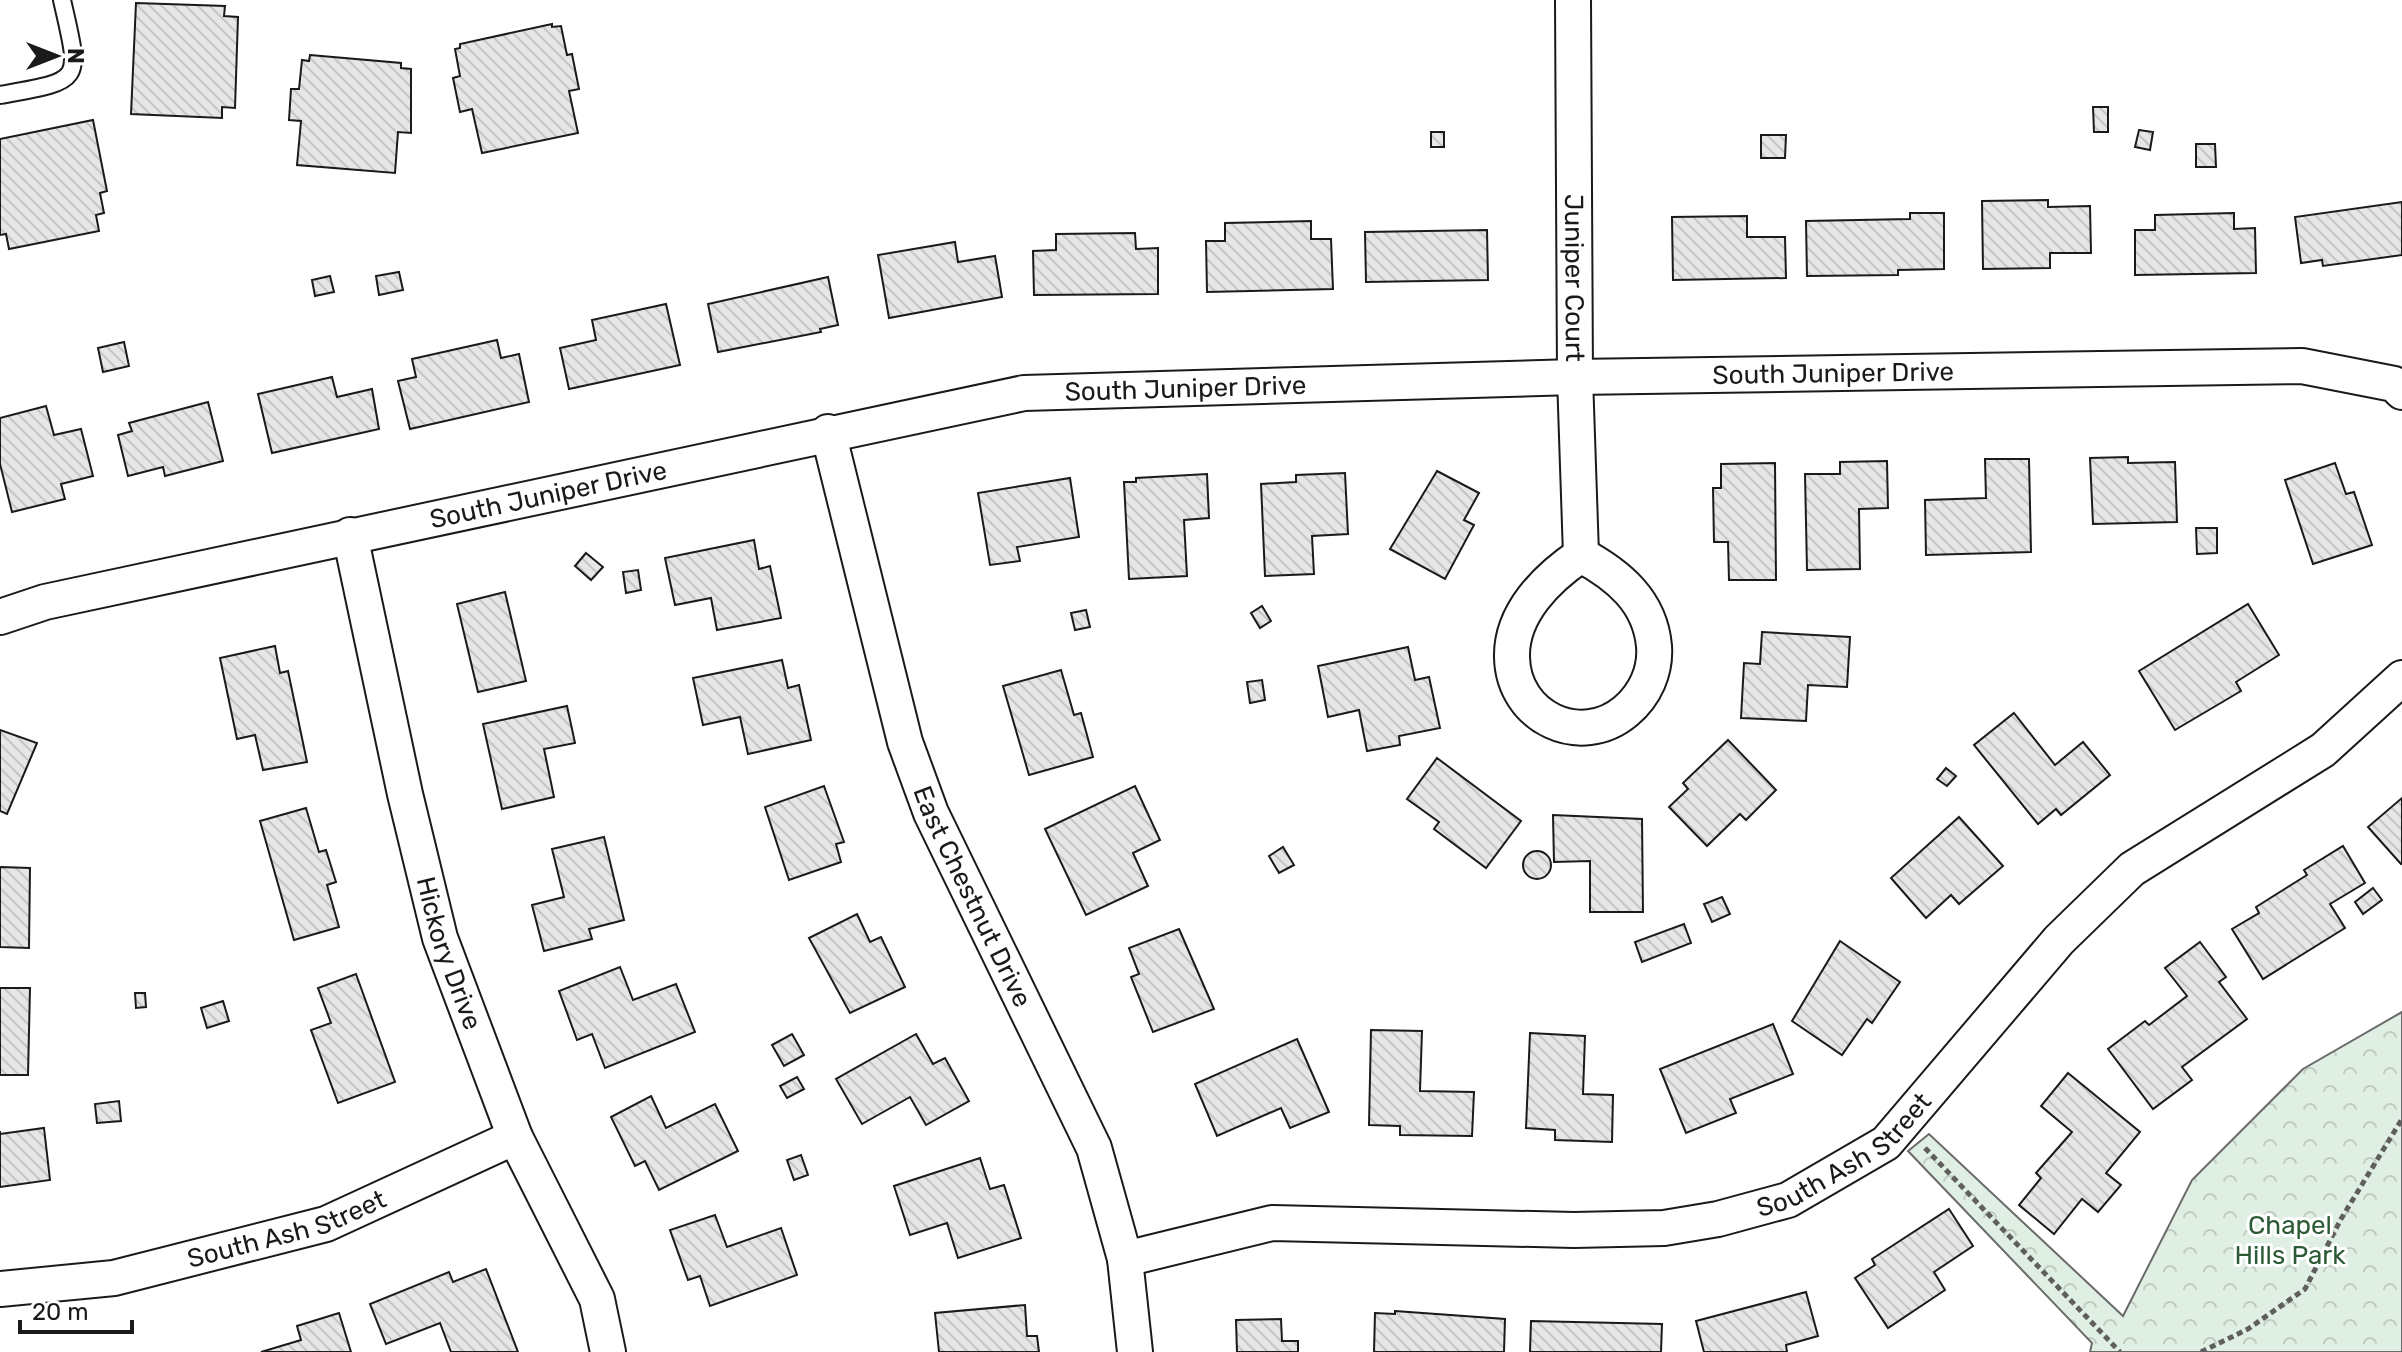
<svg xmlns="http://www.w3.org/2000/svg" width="2402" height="1352" font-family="Rubik,sans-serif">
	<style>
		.park { fill: url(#park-crowns); stroke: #6a6a6a; stroke-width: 2 }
		.building { fill: url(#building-back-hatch); stroke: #1a1a1a; stroke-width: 2 }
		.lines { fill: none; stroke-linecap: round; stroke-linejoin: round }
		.service-casing { stroke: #1a1a1a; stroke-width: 20 }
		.minor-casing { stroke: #1a1a1a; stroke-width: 38 }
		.path { stroke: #5f5f5f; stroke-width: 5; stroke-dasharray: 6 4; stroke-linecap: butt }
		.service { stroke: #fff; stroke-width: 16 }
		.minor { stroke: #fff; stroke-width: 34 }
		.labels { text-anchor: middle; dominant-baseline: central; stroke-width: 6; stroke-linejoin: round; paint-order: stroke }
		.street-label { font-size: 26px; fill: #1a1a1a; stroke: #fff }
		.park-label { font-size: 26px; fill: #2b5a34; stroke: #fff }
	</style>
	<defs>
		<pattern id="park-crowns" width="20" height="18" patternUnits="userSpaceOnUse" patternTransform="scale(2)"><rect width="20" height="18" fill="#e0efe3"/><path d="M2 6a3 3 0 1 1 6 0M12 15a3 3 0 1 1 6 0" fill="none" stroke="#c0ccc2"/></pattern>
		<pattern id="building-back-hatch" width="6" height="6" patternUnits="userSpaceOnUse" patternTransform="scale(2)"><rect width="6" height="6" fill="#e6e6e6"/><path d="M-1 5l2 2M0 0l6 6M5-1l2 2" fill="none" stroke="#c5c5c5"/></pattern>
	</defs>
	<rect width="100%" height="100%" fill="#fff"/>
	<path class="park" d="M2402 1012V1352H2090L2092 1343 1908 1151 1929 1134 2123 1316 2192 1180 2303 1069Z"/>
	<g class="building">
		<path d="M136 3 225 6 224 16 238 17 235 108 222 107V118L131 114Z"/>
		<path d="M552 24V27L561 26 567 55 572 54 579 89 569 91 578 133 482 153 472 109 460 112 453 78 460 76 455 49 460 48V44Z"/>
		<path d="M310 55 401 63V68L411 69V133L398 132 395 173 297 165 301 121 289 120 291 89H299L302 60 309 61Z"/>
		<path d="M2093 107H2108V132H2094Z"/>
		<path d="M93 120 107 191 100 193 104 213 96 215 99 231 9 249 6 234 0 235V139Z"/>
		<path d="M2139 130 2153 132 2150 150 2135 147Z"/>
		<rect x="1431" y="132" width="13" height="15"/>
		<path d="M1761 135H1786L1785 158H1761Z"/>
		<path d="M2196 144H2215L2216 167H2196Z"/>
		<path d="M2048 200V207L2090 206 2091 253H2050V268L1983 269 1982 201Z"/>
		<path d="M2402 202V255L2323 266 2322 260 2301 263 2295 217Z"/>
		<path d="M1910 213H1944V269L1898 270V275L1807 276 1806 221 1910 219Z"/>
		<path d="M2234 213V229L2255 228 2256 273 2135 275V230H2155V215Z"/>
		<path d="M1747 216V237H1785L1786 278 1673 280 1672 217Z"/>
		<path d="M1311 221V239H1331L1333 289 1207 292 1206 241H1225V223Z"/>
		<path d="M1487 230 1488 280 1366 282 1365 232Z"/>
		<path d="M1135 233 1136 249 1158 248V294L1034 295 1033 251 1056 250V234Z"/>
		<path d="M955 242 958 262 995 256 1002 297 889 318 878 255Z"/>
		<path d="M399 272 403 290 379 295 376 276Z"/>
		<path d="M330 276 334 292 315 296 312 280Z"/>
		<path d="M828 277 838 325 820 329 821 332 718 352 708 304Z"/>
		<path d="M666 304 680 365 569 389 560 348 596 340 592 320Z"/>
		<path d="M497 340 501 358 519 354 529 402 410 429 398 381 416 377 412 359Z"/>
		<path d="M124 342 129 366 103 372 98 348Z"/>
		<path d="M332 377 337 397 372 389 379 429 272 453 258 394Z"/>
		<path d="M208 402 223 461 165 476 163 467 128 476 118 435 132 431 129 423Z"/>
		<path d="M46 406 54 435 81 429 93 476 61 484 65 499 12 512 0 464V418Z"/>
		<path d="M2128 457V463L2175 462 2177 522 2093 524 2090 458Z"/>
		<path d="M1985 459H2029L2031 552 1926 555 1925 500 1986 498Z"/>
		<path d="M1887 461 1888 508 1859 509 1860 569 1807 570 1805 474H1840V462Z"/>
		<path d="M1775 463 1776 580H1729L1728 542H1714L1713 488H1721V464Z"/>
		<path d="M2335 463 2346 494 2354 492 2372 545 2313 564 2285 480Z"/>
		<path d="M1437 471 1479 493 1464 520 1474 525 1445 579 1390 549Z"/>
		<path d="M1345 473 1348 534 1312 536 1314 574 1265 576 1261 484 1296 482V475Z"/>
		<path d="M1207 474 1209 518 1184 520 1187 576 1129 579 1124 482H1136V478Z"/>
		<path d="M1070 478 1079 537 1017 547 1020 561 990 565 978 493Z"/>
		<path d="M2196 528H2217V553L2197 554Z"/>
		<path d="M754 540 759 569 770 566 781 618 717 630 711 598 675 605 665 558Z"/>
		<path d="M586 553 603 567 591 580 575 566Z"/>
		<path d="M638 570 641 590 626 593 623 572Z"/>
		<path d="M505 592 526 681 478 692 457 604Z"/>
		<path d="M2248 604 2279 655 2236 682 2241 691 2175 730 2139 671Z"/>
		<path d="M1262 606 1271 621 1260 628 1251 613Z"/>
		<path d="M1086 610 1090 627 1075 630 1071 613Z"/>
		<path d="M1762 632 1850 637 1847 687 1808 685 1806 721 1741 718 1744 663 1760 664Z"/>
		<path d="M275 646 280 673 288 671 307 762 263 770 255 735 237 739 220 658Z"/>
		<path d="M1408 647 1415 680 1429 677 1440 728 1399 736 1400 745 1367 751 1359 710 1328 717 1318 666Z"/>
		<path d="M782 660 788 688 799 685 811 740 748 754 740 717 703 725 693 678Z"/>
		<path d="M1061 670 1074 715 1081 713 1093 757 1029 775 1003 686Z"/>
		<path d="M1262 680 1265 700 1250 703 1247 682Z"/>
		<path d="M567 706 575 743 544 749 554 797 502 809 483 724Z"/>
		<path d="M2014 713 2055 765 2083 742 2110 775 2061 815 2056 809 2038 824 1974 745Z"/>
		<path d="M0 730 37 743 7 814 0 811Z"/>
		<path d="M1728 740 1776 790 1746 820 1740 814 1707 846 1669 807 1688 789 1683 783Z"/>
		<path d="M1437 758 1521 821 1486 868 1434 829 1439 822 1407 799Z"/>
		<path d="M1946 768 1956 776 1947 786 1937 779Z"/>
		<path d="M824 786 844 842 836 844 841 862 789 880 765 807Z"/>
		<path d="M1135 786 1160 840 1133 853 1148 886 1086 915 1045 829Z"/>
		<path d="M2402 798V863L2401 864 2368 827Z"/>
		<path d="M306 808 319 852 326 850 336 882 327 885 339 927 294 940 260 821Z"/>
		<path d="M1553 815 1642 819 1643 912H1590V861L1554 862Z"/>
		<path d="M1959 817 2003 866 1959 904 1951 895 1926 918 1891 878Z"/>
		<path d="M604 837 624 920 589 929 592 939 544 951 532 905 564 897 552 849Z"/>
		<path d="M2343 846 2365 883 2330 904 2345 928 2263 979 2232 929 2259 913 2256 907 2307 875 2304 870Z"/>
		<path d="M1283 847 1294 865 1279 873 1269 856Z"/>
		<circle cx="1537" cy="865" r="14"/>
		<path d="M0 867 30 868 29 948 0 947Z"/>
		<path d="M2373 888 2382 900 2363 914 2355 902Z"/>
		<path d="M1722 897 1730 914 1712 922 1704 904Z"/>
		<path d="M857 914 870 942 881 937 905 987 850 1013 809 938Z"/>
		<path d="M1684 924 1691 943 1642 962 1635 942Z"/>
		<path d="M1179 929 1214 1009 1153 1032 1131 977 1139 974 1129 948Z"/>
		<path d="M1840 941 1900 982 1872 1023 1867 1019 1842 1055 1792 1021Z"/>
		<path d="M2200 942 2226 977 2219 982 2247 1019 2182 1067 2192 1080 2153 1109 2108 1049 2145 1021 2149 1025 2187 996 2165 968Z"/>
		<path d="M620 967 633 1000 676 984 695 1032 605 1068 592 1034 577 1040 559 991Z"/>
		<path d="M356 974 395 1082 338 1103 311 1030 331 1023 318 988Z"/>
		<path d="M0 988H30L28 1075H0Z"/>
		<path d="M135 993H145L146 1007 136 1008Z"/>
		<path d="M223 1001 229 1021 207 1028 201 1008Z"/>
		<path d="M1773 1024 1793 1074 1730 1099 1736 1113 1686 1133 1660 1069Z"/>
		<path d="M1371 1030 1422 1031 1420 1091 1474 1092 1472 1136 1400 1135V1126L1369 1125Z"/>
		<path d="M1530 1033 1585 1036 1583 1094 1613 1095 1612 1142 1555 1140V1130L1526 1128Z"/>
		<path d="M792 1034 804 1055 784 1066 772 1045Z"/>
		<path d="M916 1034 933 1064 945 1058 969 1101 926 1125 910 1097 862 1124 836 1079Z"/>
		<path d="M1297 1039 1329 1112 1290 1128 1281 1108 1217 1136 1195 1084Z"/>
		<path d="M2068 1073 2140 1132 2106 1173 2121 1185 2098 1212 2082 1199 2054 1234 2019 1205 2041 1178 2036 1173 2072 1132 2041 1106Z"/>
		<path d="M797 1077 804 1089 787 1098 780 1086Z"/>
		<path d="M651 1096 666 1128 715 1104 738 1151 659 1190 645 1161 635 1166 611 1117Z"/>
		<path d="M119 1101 121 1121 97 1123 95 1104Z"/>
		<path d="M44 1128 50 1180 0 1187V1131V1134Z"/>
		<path d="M801 1155 808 1175 794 1180 787 1160Z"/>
		<path d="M980 1158 990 1189 1004 1185 1021 1238 958 1258 947 1223 910 1235 894 1186Z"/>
		<path d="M1949 1209 1973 1246 1934 1272 1945 1290 1888 1328 1855 1278 1875 1265 1872 1259Z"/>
		<path d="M715 1215 727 1247 781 1228 797 1275 710 1306 700 1276 688 1280 670 1230Z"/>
		<path d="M486 1269 518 1352H451L440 1323 386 1344 370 1304 449 1272 453 1282Z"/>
		<path d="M1806 1292 1818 1336 1786 1345 1787 1352H1704L1696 1321Z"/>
		<path d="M1025 1305 1027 1336H1037L1039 1352H939L935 1313Z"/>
		<path d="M1395 1311 1505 1319 1504 1352H1374L1375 1313 1395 1314Z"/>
		<path d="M339 1313 351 1352H261L301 1340 297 1326Z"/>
		<path d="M1281 1319 1282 1341H1298V1352H1237L1236 1320Z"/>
		<path d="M1531 1321 1662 1324 1661 1352H1530Z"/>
	</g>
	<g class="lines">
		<defs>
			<path id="service" d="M0 95C84 80 81 83 62 0"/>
			<g id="minor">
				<path id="s1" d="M1573 0 1575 377 1581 555"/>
				<path id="s2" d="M828 432 905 742 931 813 1094 1148 1125 1259 1135 1352"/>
				<path id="s3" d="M350 535 405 794 440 938 515 1137 597 1299 608 1352"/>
				<path d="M1581 555C1618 575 1650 601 1654 646 1656 671 1645 695 1626 711 1581 749 1513 718 1512 657 1511 613 1547 578 1581 555Z"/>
				<path id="s4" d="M0 617 45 602 1024 393 1575 377 2302 366 2394 384 2402 392"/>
				<path id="s5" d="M1125 1259 1272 1223 1574 1230 1664 1228 1718 1219 1788 1200 1886 1143 2059 940 2132 869 2323 750 2402 678"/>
				<path id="s6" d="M0 1289 114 1278 326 1224 515 1137"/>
			</g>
		</defs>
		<use href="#service" class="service-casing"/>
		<use href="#minor" class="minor-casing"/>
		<g class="path">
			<path d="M1925 1148 2120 1352"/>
			<path d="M2201 1352 2248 1329 2305 1289 2341 1219 2402 1119"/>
		</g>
		<use href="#service" class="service"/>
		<use href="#minor" class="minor"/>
	</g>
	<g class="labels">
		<g class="street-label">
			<text stroke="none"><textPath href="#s1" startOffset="278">Juniper Court</textPath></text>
			<text stroke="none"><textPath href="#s4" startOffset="1858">South Juniper Drive</textPath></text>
			<text stroke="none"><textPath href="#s4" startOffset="1210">South Juniper Drive</textPath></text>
			<text stroke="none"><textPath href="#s4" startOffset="562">South Juniper Drive</textPath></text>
			<text stroke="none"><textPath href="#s2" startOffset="488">East Chestnut Drive</textPath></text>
			<text stroke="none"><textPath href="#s3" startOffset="430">Hickory Drive</textPath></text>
			<text stroke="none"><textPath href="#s5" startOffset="742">South Ash Street</textPath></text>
			<text stroke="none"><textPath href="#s6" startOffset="294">South Ash Street</textPath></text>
		</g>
		<g class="park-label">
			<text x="2290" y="1225">Chapel<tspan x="2290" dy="30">Hills Park</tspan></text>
		</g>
	</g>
	<g transform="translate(56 56) rotate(90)" stroke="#ffffff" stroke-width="6" paint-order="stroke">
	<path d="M0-6L14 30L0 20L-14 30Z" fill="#1a1a1a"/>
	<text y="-12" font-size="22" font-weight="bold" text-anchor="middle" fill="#1a1a1a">N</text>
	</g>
	<path d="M20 1320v12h112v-12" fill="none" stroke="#1a1a1a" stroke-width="4"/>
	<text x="32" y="1320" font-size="24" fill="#1a1a1a" stroke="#ffffff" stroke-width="6" paint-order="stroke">20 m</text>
</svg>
